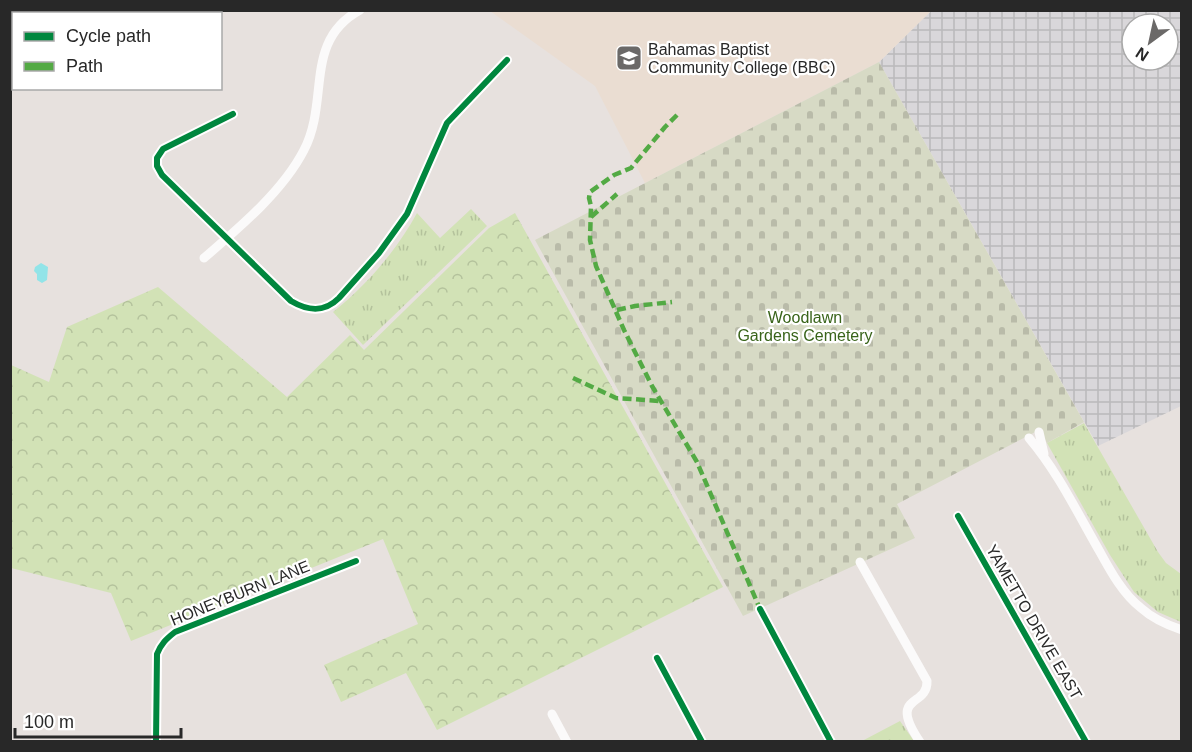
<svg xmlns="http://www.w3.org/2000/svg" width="1192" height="752" font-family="Arial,sans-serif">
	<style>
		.industrial { fill: url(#industrial-grid); fill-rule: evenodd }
		.education { fill: #eaddd2 }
		.grass { fill: url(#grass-tufts) }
		.forest { fill: url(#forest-crowns) }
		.cemetery { fill: url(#cemetery-stones) }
		.water { fill: #92e4e8 }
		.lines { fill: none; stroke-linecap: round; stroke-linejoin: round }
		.minor { stroke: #fbfafa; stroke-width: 9 }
		.tertiary { stroke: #fbfafa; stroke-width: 10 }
		.quiet { stroke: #53aa44; stroke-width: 4.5; stroke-dasharray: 9 4.5; stroke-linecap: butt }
		.cycleway-casing { stroke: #fff; stroke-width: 10 }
		.cycleway { stroke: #00873e; stroke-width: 6 }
		.labels { text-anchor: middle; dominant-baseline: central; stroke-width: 4.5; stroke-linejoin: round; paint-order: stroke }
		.poi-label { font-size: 16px; fill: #282828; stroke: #fff; text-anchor: start }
		.park-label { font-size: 16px; fill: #39641a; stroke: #fff }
		.street-label { font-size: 16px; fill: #282828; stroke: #fff }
	</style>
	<defs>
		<pattern id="industrial-grid" width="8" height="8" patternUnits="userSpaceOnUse" patternTransform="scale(1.5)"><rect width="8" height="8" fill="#d9d7da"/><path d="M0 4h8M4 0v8" fill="none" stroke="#bab9bb"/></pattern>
		<pattern id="grass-tufts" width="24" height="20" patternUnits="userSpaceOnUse" patternTransform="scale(1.5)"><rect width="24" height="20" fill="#d2e2b6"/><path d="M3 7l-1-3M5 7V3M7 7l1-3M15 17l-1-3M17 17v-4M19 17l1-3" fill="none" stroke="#b4c29c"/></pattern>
		<pattern id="forest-crowns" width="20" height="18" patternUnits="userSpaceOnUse" patternTransform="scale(1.5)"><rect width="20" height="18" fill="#d2e2b6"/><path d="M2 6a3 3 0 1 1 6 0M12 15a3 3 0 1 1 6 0" fill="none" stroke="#b4c29c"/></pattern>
		<pattern id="cemetery-stones" width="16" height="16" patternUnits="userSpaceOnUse" patternTransform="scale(1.5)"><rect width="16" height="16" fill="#d7dac5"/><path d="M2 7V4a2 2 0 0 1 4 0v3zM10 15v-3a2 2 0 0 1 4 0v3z" fill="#b9bba9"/></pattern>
	</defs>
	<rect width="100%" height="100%" fill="#e7e1de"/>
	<path class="industrial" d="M931 11H1181V406L1098 446 879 62ZM1132 24H1168V60H1132Z"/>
	<path class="education" d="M490 11H931L879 62 645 183 595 86Z"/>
	<g class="grass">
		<path d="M471 209 487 226 363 345 333 312C366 286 397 250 417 213L440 238Z"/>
		<path d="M1084 423 1158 552 1166 563 1181 574V622L1158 612 1134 592 1110 555 1047 443Z"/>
		<path d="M900 721 914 741H862Z"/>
	</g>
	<path class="forest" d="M515 213 723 587 437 730 406 673 341 702 324 665 418 624 383 539 131 641 111 593 11 568V365L49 382 67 327 158 287 287 397 350 335 364 350 489 228Z"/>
	<path class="cemetery" d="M879 62 1084 422 1047 443 1039 430 897 504 915 538 743 616 535 240Z"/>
	<path class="water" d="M41 263 48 267 47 280 42 283 37 280V274L34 271 35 267Z"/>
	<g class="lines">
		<g class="minor">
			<path d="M233 114 163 149 157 158V166L162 175 291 301C308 311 324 313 339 298L379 253 407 214 447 123 507 60"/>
			<path d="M204 258C239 228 283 191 304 150 330 100 303 41 360 10"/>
			<path d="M1039 432 1044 454"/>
			<path d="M1029 438C1058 472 1078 514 1100 552 1111 572 1123 594 1141 608 1152 618 1167 625 1182 630"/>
			<path d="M958 516 1086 742"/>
			<path d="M860 562 927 681C928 708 887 693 920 742"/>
			<path d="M760 609 831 742"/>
			<path d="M657 658 702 742"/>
			<path d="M552 714 567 742"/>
			<path d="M156 742 157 654C161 644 166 639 175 632L356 561"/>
		</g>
		<g class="tertiary">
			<path d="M118 14 125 10"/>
			<path d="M10 62 14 61"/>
		</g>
		<g class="quiet">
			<path d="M677 115 665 127 631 168 614 175 590 192 589 198 591 206 590 240 596 266 624 330 652 386 697 462 760 609"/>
			<path d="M591 217 617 194"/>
			<path d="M617 310 635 306 672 302"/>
			<path d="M573 378 616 398 660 401"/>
		</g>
		<defs>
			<g id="cycleway">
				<path d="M233 114 163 149 157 158V166L162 175 291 301C308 311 324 313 339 298L379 253 407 214 447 123 507 60"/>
				<path d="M958 516 1086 742"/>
				<path d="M760 609 831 742"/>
				<path d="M657 658 702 742"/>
				<path d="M156 742 157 654C161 644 166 639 175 632L356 561"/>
			</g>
		</defs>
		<use href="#cycleway" class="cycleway-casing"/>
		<use href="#cycleway" class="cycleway"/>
	</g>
	<defs>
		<symbol id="university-square" viewBox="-11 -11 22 22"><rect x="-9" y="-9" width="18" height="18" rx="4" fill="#6b6968" stroke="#fff"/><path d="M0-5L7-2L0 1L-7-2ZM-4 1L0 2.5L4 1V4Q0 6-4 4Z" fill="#fff"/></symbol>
	</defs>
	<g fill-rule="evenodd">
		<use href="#university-square" x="614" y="43" width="30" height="30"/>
	</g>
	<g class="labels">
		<g class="poi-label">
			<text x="648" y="49">Bahamas Baptist<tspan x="648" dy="18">Community College (BBC)</tspan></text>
		</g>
		<g class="park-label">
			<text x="805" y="317">Woodlawn<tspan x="805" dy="18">Gardens Cemetery</tspan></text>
		</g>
		<g class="street-label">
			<text transform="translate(240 593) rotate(-22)">HONEYBURN LANE</text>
			<text transform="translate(1034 622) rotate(60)">YAMETTO DRIVE EAST</text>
		</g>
	</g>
	<rect width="1192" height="752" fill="none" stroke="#282828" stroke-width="24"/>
	<rect x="12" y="12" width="210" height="78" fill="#ffffff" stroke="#a9a9a9" stroke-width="1.5"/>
	<rect x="24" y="32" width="30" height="9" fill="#00873e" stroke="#a9a9a9" stroke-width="1.5"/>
	<text x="66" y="42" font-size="18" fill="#282828">Cycle path</text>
	<rect x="24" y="62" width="30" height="9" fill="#53aa44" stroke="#a9a9a9" stroke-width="1.5"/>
	<text x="66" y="72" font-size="18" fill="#282828">Path</text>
	<g transform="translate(1150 42) rotate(213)"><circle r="28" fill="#ffffff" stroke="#a9a9a9" stroke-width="1.5"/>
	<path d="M0-4.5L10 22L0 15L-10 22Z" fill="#6b6968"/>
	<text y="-9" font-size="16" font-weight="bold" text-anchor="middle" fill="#282828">N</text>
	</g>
	<path d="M15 728v9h166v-9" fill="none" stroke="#282828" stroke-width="3"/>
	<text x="24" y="728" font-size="18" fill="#282828" stroke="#ffffff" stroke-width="4.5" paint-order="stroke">100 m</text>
</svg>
